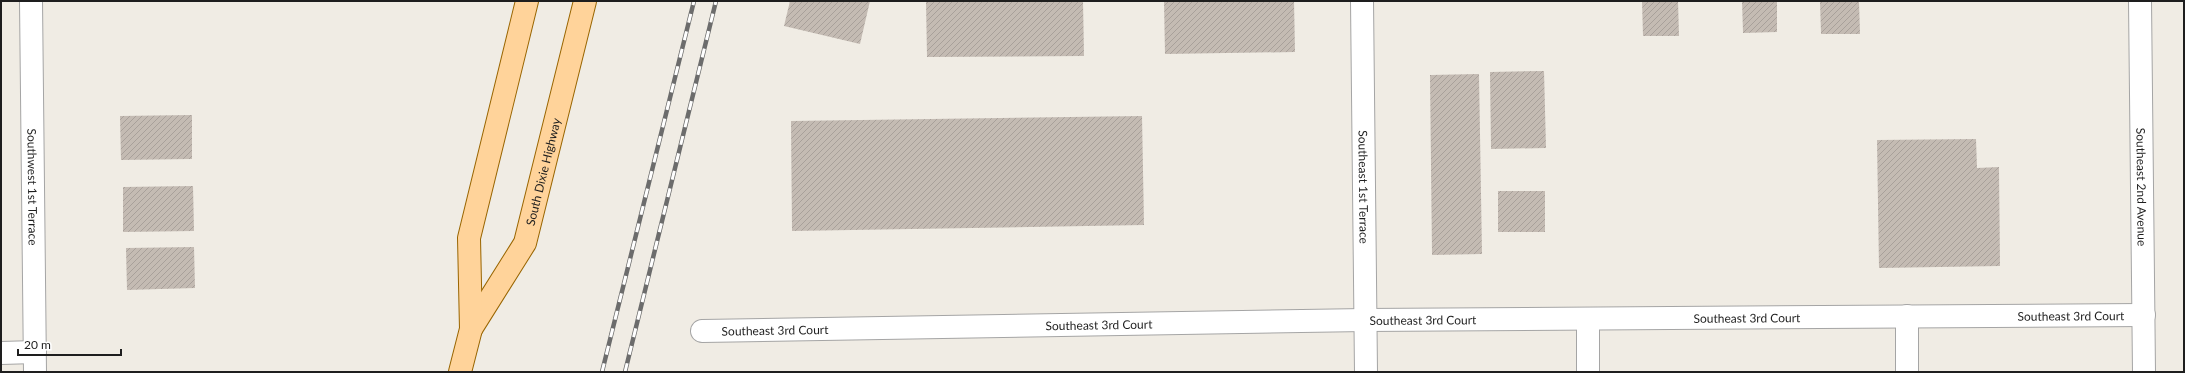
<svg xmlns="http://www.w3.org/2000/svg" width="2185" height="373" font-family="Lato,sans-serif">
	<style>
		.building { fill: url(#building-hatch) }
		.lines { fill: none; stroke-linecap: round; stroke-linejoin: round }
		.minor-casing { stroke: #a5a5a5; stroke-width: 24 }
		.major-casing { stroke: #996500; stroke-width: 24 }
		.minor { stroke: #fff; stroke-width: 22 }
		.major { stroke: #ffd39a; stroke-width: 22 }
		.rail-casing { stroke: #6c6c6c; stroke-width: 4.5 }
		.rail { stroke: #fff; stroke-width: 3; stroke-dasharray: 9; stroke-linecap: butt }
		.labels { text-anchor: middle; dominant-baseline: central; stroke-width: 3; stroke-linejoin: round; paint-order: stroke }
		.street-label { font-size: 12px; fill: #1e1e1e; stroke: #fff }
	</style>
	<defs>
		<pattern id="building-hatch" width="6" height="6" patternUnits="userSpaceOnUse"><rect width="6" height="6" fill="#c4bbb3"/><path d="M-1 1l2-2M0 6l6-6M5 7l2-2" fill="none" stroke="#a8a09a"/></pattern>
	</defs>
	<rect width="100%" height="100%" fill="#f0ece4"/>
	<g class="building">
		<path d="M790 1H870L860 44 784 26Z"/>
		<path d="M926 1H1083L1084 56 927 57Z"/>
		<path d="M1164 1H1294L1295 52 1165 54Z"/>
		<path d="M1642 1H1678L1679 36H1643Z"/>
		<path d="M1742 1H1777V32L1743 33Z"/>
		<path d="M1820 1H1859L1860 34H1821Z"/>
		<path d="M1544 71 1546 148 1491 149 1490 72Z"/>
		<path d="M1479 74 1482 254 1432 255 1430 75Z"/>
		<path d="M192 115V159L121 160 120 116Z"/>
		<path d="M1142 116 1144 225 792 231 791 121Z"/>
		<path d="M1976 139 1977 168 1999 167 2000 266 1879 268 1877 140Z"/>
		<path d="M193 186 194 231 123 232V187Z"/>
		<rect x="1498" y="191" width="47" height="41"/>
		<path d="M194 247 195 288 127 290 126 248Z"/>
	</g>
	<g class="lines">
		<defs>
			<g id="minor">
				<path id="s1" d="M31 1 35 372"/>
				<path id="s2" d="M1362 1 1366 372"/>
				<path id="s3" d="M2140 1 2144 372"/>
				<path d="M1907 316V372"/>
				<path d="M1588 319V372"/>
				<path id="s4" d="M702 331 1365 320 2144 315"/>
				<path d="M1 353 35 352"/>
			</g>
			<g id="major">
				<path id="s5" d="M471 329 525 243 585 1"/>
				<path d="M460 372 471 329 469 238 527 1"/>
			</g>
		</defs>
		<use href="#minor" class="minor-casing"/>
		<use href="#major" class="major-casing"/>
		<use href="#minor" class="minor"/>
		<use href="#major" class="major"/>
		<defs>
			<g id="rail">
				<path d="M602 372 694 1"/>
				<path d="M625 372 716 1"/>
			</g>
		</defs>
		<use href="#rail" class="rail-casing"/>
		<use href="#rail" class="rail"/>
	</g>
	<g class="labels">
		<g class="street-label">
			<text stroke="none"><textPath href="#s5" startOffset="175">South Dixie Highway</textPath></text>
			<text stroke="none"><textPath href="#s1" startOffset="186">Southwest 1st Terrace</textPath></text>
			<text stroke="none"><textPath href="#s2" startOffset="186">Southeast 1st Terrace</textPath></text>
			<text stroke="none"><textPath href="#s3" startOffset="186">Southeast 2nd Avenue</textPath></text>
			<text stroke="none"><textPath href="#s4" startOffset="1369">Southeast 3rd Court</textPath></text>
			<text stroke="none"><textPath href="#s4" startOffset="1045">Southeast 3rd Court</textPath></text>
			<text stroke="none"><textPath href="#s4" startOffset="721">Southeast 3rd Court</textPath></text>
			<text stroke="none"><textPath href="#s4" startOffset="397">Southeast 3rd Court</textPath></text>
			<text stroke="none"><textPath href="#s4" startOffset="73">Southeast 3rd Court</textPath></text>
		</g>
	</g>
	<rect width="2185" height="373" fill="none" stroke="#1e1e1e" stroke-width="4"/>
	<path d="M18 349v6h103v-6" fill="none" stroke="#1e1e1e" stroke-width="2"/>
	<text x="24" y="349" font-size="12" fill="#1e1e1e" stroke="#ffffff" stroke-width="3" paint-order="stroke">20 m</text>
</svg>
